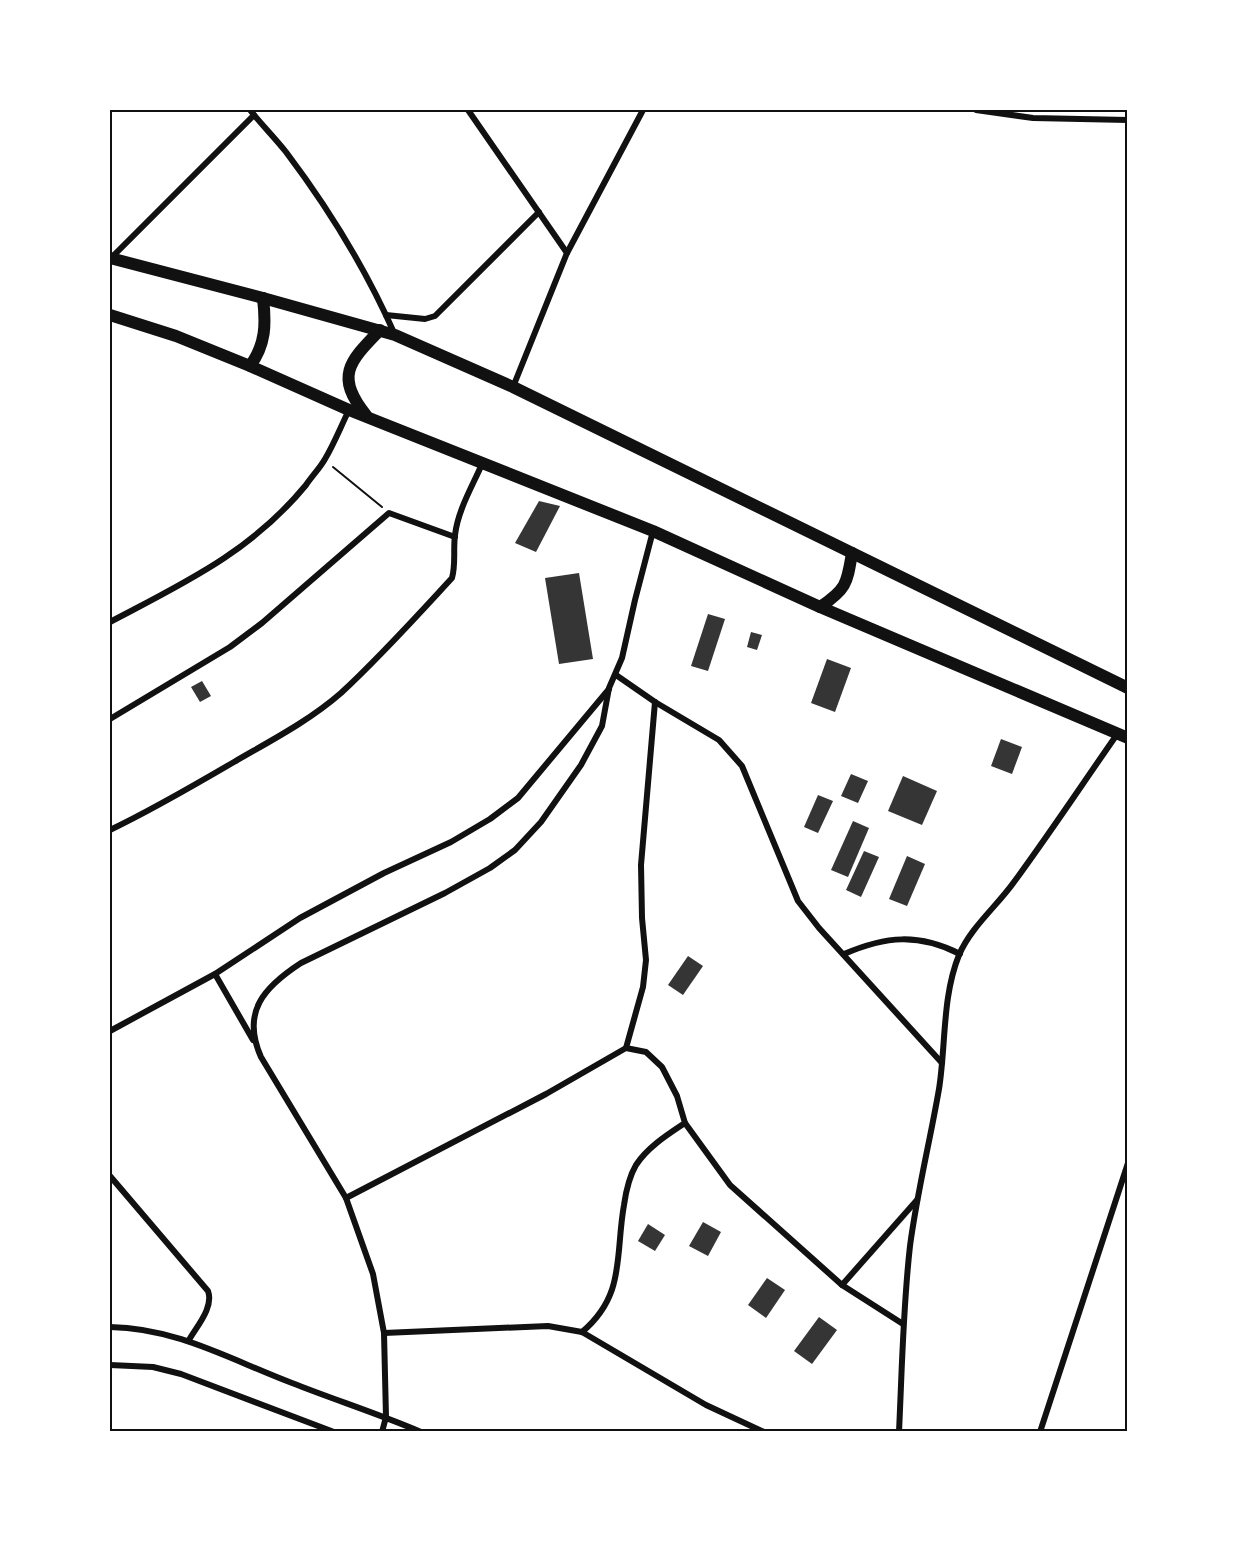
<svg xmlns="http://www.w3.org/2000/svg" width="1237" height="1541" font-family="Commissioner,sans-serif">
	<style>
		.building { fill: #353535 }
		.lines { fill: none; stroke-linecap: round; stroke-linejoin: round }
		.path { stroke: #111; stroke-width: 2 }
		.minor { stroke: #111; stroke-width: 6 }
		.secondary { stroke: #111; stroke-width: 12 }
		.neatline { fill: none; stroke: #111; stroke-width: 2 }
	</style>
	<rect width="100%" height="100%" fill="#fff"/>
	<g class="building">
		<path d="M539 501 560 506 536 552 515 543Z"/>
		<path d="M579 573 593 659 559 664 545 578Z"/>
		<path d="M708 614 725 619 708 671 691 666Z"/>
		<path d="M751 632 762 635 757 650 747 647Z"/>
		<path d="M827 659 851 668 835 712 811 703Z"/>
		<path d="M202 681 211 696 200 702 191 687Z"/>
		<path d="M1001 739 1022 747 1012 774 991 766Z"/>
		<path d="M851 774 868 781 858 803 841 796Z"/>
		<path d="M903 776 937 791 922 825 888 811Z"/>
		<path d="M818 795 833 801 818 833 804 827Z"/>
		<path d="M853 821 869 828 848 877 831 870Z"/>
		<path d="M864 851 879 857 861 897 846 890Z"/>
		<path d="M907 856 925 864 907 906 889 899Z"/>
		<path d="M688 956 703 966 683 995 668 985Z"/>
		<path d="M703 1222 721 1232 708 1256 689 1246Z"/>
		<path d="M648 1224 665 1235 655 1251 638 1241Z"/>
		<path d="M767 1278 785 1290 766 1318 748 1305Z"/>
		<path d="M819 1317 837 1330 812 1364 794 1351Z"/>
	</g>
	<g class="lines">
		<path class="path" d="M333 467 382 507"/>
		<g class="minor">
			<path d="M250 110C261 124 274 137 286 152 329 209 366 269 395 335"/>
			<path d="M468 110 567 253"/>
			<path d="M976 110 1033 118 1128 120"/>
			<path d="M111 258 254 115"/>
			<path d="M386 315 425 319 435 316 539 212"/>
			<path d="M513 387 567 253 643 110"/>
			<path d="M110 622C184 583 251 552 306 485 312 476 320 468 325 459 334 444 341 426 349 410"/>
			<path d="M616 675 655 702 719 740 742 766 798 901 819 928 942 1063"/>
			<path d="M110 719 230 647 262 623 389 513 455 537"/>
			<path d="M110 830C152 810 193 786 234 762 270 741 309 721 341 693 380 657 416 617 452 578 456 564 453 550 455 535 458 510 472 487 482 464"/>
			<path d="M844 954C886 936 918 933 960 954"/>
			<path d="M215 974 253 1040"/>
			<path d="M110 1031 215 974 300 918 384 873 451 842 490 819 518 798 609 689"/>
			<path d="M626 1048 643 987 646 960 642 918 641 865 655 702"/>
			<path d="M110 1176 208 1291C214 1307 197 1326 189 1340"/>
			<path d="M346 1198 546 1094 626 1048 646 1052 662 1067 677 1096 685 1123 730 1185 842 1285 903 1324"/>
			<path d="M842 1285 917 1200"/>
			<path d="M110 1327C177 1328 231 1360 292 1383 335 1400 379 1414 421 1432"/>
			<path d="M582 1332C626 1295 615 1255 624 1205 626 1191 629 1177 636 1165 648 1147 667 1135 685 1123"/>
			<path d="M384 1333 548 1326 582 1332 706 1405 764 1432"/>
			<path d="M110 1365 153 1367 181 1374 334 1432"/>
			<path d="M382 1432 386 1417 384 1333 373 1274 346 1198 261 1057C241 1012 264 987 301 963L445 893 490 868 515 850 541 822 581 765 602 726 609 688 622 658 635 600 653 531"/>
			<path d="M899 1432C902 1369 903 1307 910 1246 917 1193 930 1141 939 1089 946 1045 942 997 959 955 971 927 997 906 1014 882 1050 833 1083 783 1118 733"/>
			<path d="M1040 1432 1128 1163"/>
		</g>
		<g class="secondary">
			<path d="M110 258 263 298 395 335 513 387 1128 688"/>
			<path d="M110 315 176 336 250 366 349 410 653 531 820 607 1128 738"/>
			<path d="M250 366C266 344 266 324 263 298"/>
			<path d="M366 415C334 376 350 361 380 330"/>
			<path d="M820 607C847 589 847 583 852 553"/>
		</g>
	</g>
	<rect width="1237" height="1541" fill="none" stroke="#ffffff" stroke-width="222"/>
	<rect x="111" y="111" width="1015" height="1319" class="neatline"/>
</svg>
